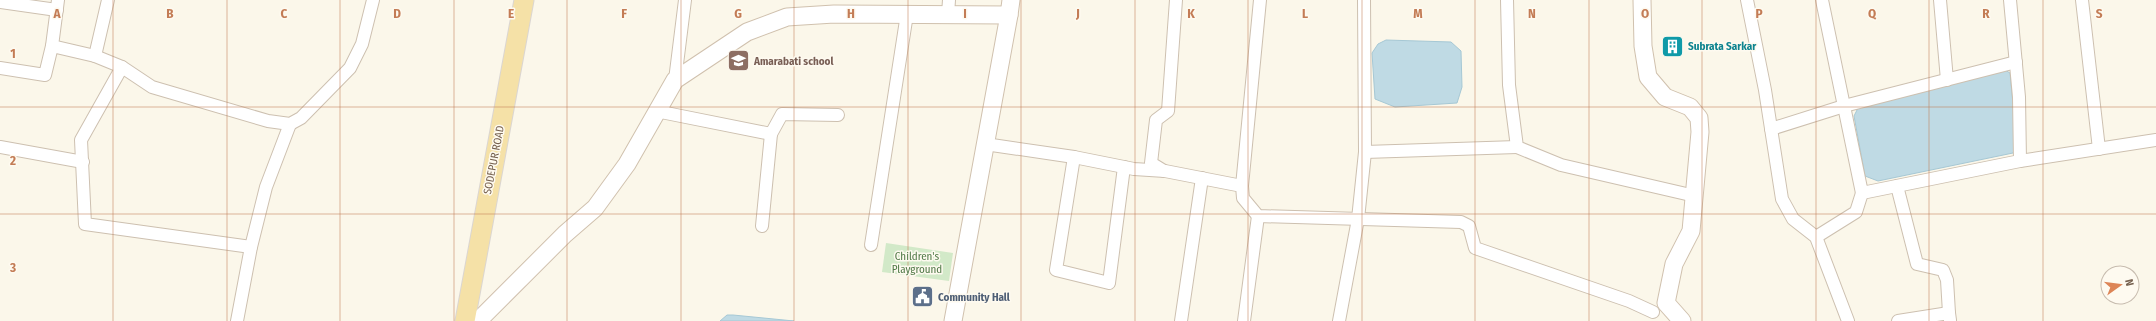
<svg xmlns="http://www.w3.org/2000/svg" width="2156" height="321" font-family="'Fira Sans Condensed',sans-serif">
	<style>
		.green { fill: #d2e9c8 }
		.water { fill: #bfdae4; stroke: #a6c8d5 }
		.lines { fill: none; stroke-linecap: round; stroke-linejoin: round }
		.street-casing { stroke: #cdc0b0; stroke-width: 14 }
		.secondary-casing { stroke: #d0c1ae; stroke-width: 19 }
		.primary-casing { stroke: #dbd6d1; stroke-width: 21 }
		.street { stroke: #fff; stroke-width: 12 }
		.secondary { stroke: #fff; stroke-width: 17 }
		.primary { stroke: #f5e1a7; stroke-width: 19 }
		.grid { fill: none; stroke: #c37c55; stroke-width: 1; stroke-opacity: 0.55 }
		.labels { text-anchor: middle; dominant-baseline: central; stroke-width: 3; stroke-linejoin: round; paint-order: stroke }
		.culture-label { font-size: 11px; font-weight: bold; fill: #0d838f; stroke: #fefaf0; text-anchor: start }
		.education-label { font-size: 11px; font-weight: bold; fill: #785e54; stroke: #fefaf0; text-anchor: start }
		.street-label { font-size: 11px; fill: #75604e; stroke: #fefaf0 }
		.park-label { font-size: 11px; fill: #507947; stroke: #fefaf0 }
		.service-label { font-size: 11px; font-weight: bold; fill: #4e5e75; stroke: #fefaf0; text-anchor: start }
		.grid-label { font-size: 13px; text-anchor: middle; font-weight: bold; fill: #c37c55; stroke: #fefaf0; stroke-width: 3; stroke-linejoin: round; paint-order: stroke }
	</style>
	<rect width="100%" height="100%" fill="#fbf7ea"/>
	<path class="green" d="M886 243 953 253 949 281 882 272Z"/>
	<g class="water">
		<path d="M1386 40 1451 42 1461 51 1462 87 1457 103 1395 107 1375 99 1372 53 1378 44Z"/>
		<path d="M1998 66 2010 73 2017 145 2013 153 1878 181 1865 176 1854 116 1861 102Z"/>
		<path d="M727 315H733L794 321H720Z"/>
	</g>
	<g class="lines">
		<defs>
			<g id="street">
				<path d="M108 0 95 56 122 67 152 87 268 121 290 124 301 118 350 68 362 44 373 0"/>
				<path d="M1507 0 1509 85 1517 147 1561 165 1695 196"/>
				<path d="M1747 0 1765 90 1782 199 1793 219 1816 237 1848 321"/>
				<path d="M1822 0 1862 193 2020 161 2019 97 2010 0"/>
				<path d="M1940 0 1947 80"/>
				<path d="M2082 0 2099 149"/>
				<path d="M0 2 57 10"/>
				<path d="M948 14 949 0"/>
				<path d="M52 46 58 0"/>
				<path d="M122 67 81 140 85 224 251 247"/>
				<path d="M0 68 45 75 52 46 95 56"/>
				<path d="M675 80 685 0"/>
				<path d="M656 111 771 134 782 114 838 115"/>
				<path d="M1771 129 1844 106 2016 62"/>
				<path d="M985 144 1074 157 1134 169 1165 171 1242 186 1243 198 1258 216 1461 222 1469 226 1475 248 1629 301 1653 312"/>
				<path d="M0 147 83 162"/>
				<path d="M1365 152 1517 147"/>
				<path d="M1074 157 1056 270 1109 283 1124 167"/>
				<path d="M2020 161 2156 140"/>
				<path d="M1164 171 1151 163 1156 120 1168 111 1176 0"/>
				<path d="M1242 186 1260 0"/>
				<path d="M1897 186 1917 264 1943 270 1947 280 1949 313"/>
				<path d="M762 226 771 134"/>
				<path d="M1816 237 1856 212 1862 193"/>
				<path d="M871 245 907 14"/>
				<path d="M237 321 251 247 266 187 290 124"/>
				<path d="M1181 321 1202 178"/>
				<path d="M1244 321 1258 216"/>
				<path d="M1339 321 1358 219 1365 152 1364 0"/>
				<path d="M1898 321 1949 313 1950 320"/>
			</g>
			<g id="secondary">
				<path d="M1642 0 1643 46 1648 77 1665 97 1690 107 1699 118 1700 132 1691 231 1674 264 1666 303 1682 321"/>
				<path d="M478 321 565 234 595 208 627 164 675 80 747 32 787 17 834 14 1009 15 1011 0"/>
				<path d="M953 321 1009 15"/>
			</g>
			<path id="primary" d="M465 321 524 0"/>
		</defs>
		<use href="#street" class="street-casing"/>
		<use href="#secondary" class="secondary-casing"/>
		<use href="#primary" class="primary-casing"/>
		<use href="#street" class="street"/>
		<use href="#secondary" class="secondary"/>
		<use href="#primary" class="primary"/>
	</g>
	<path class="grid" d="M113 0V321M227 0V321M340 0V321M454 0V321M567 0V321M681 0V321M794 0V321M908 0V321M1021 0V321M1135 0V321M1248 0V321M1362 0V321M1475 0V321M1589 0V321M1702 0V321M1816 0V321M1929 0V321M2043 0V321M0 107H2156M0 214H2156"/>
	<defs>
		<symbol id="building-square" viewBox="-11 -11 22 22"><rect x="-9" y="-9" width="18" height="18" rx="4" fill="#0f9aa8" stroke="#fefaf0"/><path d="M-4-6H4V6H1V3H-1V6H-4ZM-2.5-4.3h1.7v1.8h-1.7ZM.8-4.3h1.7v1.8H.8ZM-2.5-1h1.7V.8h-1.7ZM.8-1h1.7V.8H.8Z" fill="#fff"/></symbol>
		<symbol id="school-square" viewBox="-11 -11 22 22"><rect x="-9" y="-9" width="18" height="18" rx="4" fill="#8d6e63" stroke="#fefaf0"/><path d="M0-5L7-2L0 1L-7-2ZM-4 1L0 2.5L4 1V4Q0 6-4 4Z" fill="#fff"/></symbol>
		<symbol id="civic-square" viewBox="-11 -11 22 22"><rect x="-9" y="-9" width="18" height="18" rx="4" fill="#5c6f8a" stroke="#fefaf0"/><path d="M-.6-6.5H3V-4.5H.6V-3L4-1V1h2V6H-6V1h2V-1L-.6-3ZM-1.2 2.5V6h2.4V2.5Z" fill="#fff"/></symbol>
	</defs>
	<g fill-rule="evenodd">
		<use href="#building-square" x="1660" y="34" width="25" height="25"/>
		<use href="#school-square" x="726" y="48" width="25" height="25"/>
		<use href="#civic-square" x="910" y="284" width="25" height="25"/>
	</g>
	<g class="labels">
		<g class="culture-label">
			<text x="1688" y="46">Subrata Sarkar</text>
		</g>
		<g class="education-label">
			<text x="754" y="61">Amarabati school</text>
		</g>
		<g class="street-label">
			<text transform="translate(494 160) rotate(-79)">SODEPUR ROAD</text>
		</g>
		<g class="park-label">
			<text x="917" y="256">Children's<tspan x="917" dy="13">Playground</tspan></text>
		</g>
		<g class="service-label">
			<text x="938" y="297">Community Hall</text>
		</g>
	</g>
	<g class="grid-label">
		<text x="57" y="18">A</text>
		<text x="170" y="18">B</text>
		<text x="284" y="18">C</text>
		<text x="397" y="18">D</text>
		<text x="511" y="18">E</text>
		<text x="624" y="18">F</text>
		<text x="738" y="18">G</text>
		<text x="851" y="18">H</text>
		<text x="965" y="18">I</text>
		<text x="1078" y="18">J</text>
		<text x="1191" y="18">K</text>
		<text x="1305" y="18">L</text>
		<text x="1418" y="18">M</text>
		<text x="1532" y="18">N</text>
		<text x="1645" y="18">O</text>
		<text x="1759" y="18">P</text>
		<text x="1872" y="18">Q</text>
		<text x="1986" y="18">R</text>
		<text x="2099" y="18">S</text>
		<text x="13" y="58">1</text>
		<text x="13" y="165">2</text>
		<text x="13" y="272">3</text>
	</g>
	<g transform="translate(2120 285) rotate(76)"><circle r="19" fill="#fefaf0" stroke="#c7bcaf"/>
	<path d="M0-3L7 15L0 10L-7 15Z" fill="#dd8557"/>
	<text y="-6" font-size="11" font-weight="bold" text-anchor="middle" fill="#75604e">N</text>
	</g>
</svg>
